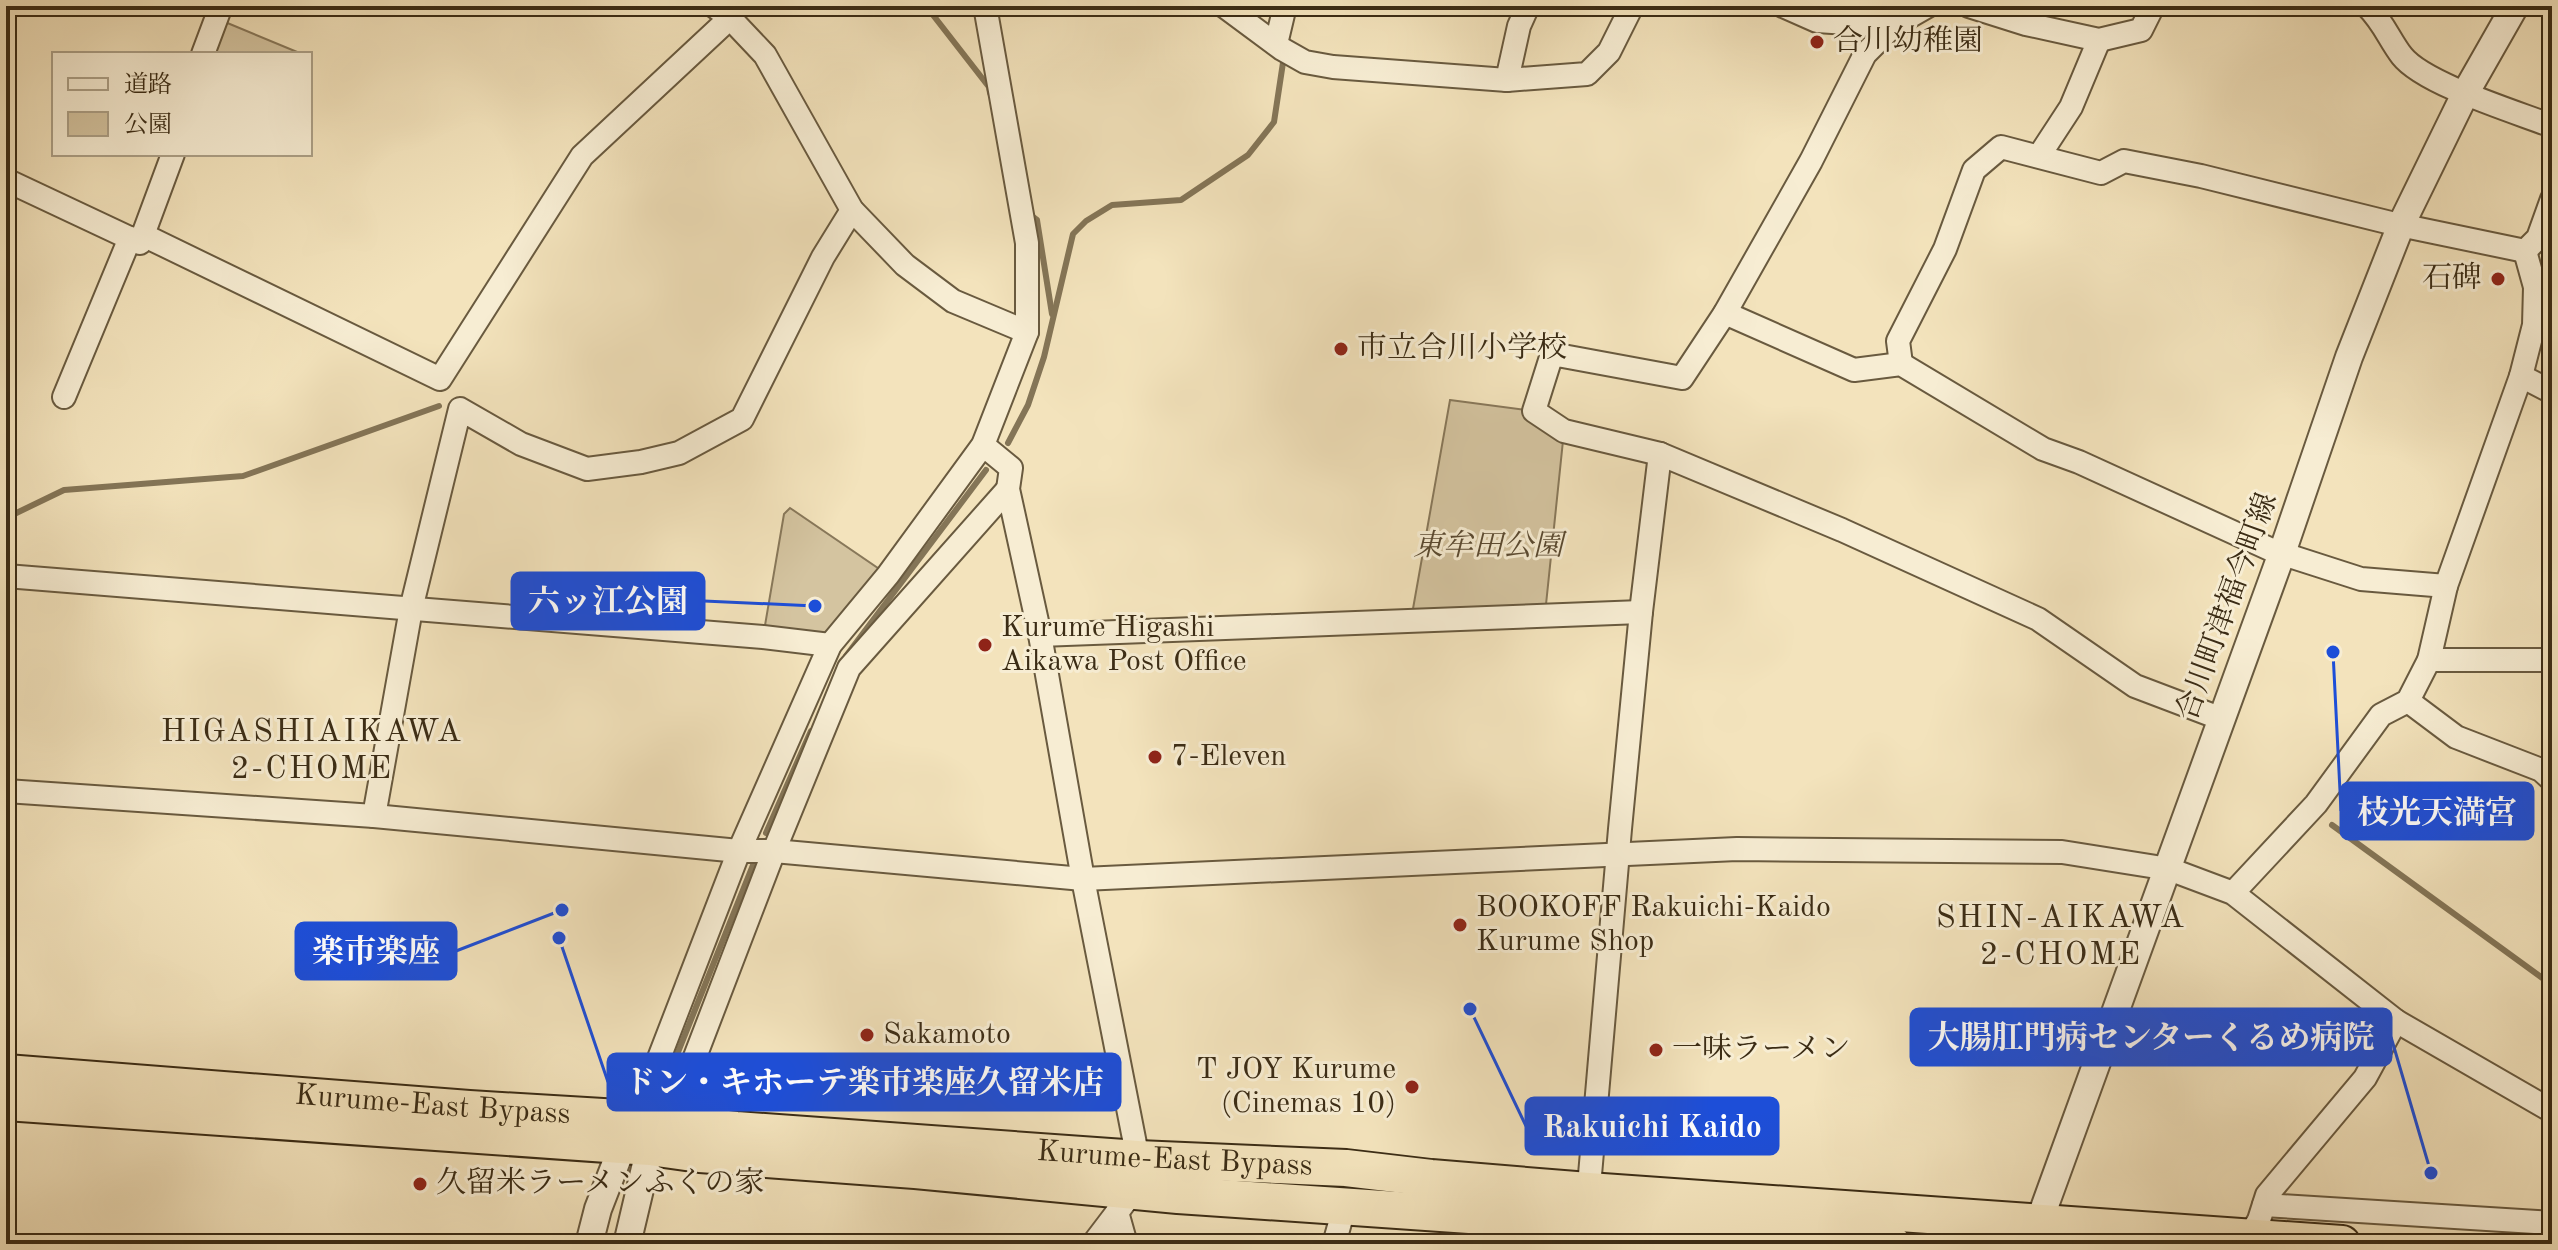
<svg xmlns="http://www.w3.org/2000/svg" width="2558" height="1250" font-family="'Old Standard TT','Noto Serif JP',serif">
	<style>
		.green { fill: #d4c4a0; stroke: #88785a; stroke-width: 2 }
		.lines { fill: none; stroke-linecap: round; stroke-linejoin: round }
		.stream { stroke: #847557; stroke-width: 6 }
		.minor-casing { stroke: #695a3f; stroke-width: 26 }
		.tertiary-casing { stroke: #695a3f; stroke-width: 30 }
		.trunk-casing { stroke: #3b2c15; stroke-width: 40 }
		.minor { stroke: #f7edd3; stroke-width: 22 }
		.tertiary { stroke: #f7edd3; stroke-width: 26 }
		.trunk { stroke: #f3e3bc; stroke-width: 36 }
		.poi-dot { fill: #8f2418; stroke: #f7edd3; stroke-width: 3 }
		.labels { text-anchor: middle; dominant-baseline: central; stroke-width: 6; stroke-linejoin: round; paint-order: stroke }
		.poi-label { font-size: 30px; fill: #3b2c15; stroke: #f7edd3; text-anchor: start }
		.park-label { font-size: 30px; font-style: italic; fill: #5a4a31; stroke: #f7edd3 }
		.street-label { font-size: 30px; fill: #3b2c15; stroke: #f7edd3 }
		.neighbourhood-label { font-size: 32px; letter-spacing: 2px; fill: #3b2c15; stroke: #f7edd3 }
		.leader { fill: none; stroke: #1d4ed8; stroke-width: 3 }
		.callout-dot { fill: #1d4ed8; stroke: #f7edd3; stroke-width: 3 }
		.callout { fill: #1d4ed8; stroke: #1d4ed8; stroke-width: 3 }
		.callout-label { font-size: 32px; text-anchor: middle; font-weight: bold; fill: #fff }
	</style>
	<rect width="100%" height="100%" fill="#f3e3bc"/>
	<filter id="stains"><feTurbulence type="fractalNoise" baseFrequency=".0025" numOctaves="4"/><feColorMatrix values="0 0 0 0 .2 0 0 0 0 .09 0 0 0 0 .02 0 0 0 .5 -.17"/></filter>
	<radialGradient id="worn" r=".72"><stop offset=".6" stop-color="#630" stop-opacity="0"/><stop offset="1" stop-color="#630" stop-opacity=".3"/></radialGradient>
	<g class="green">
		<path d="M225 22 302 54H215Z"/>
		<path d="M1450 400 1534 411 1564 431 1545 614 1411 620Z"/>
		<path d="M790 508 888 575 830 645 763 637 784 514Z"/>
	</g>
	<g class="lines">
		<g class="stream">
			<path d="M926 6 989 87 990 93"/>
			<path d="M1029 214 1037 220 1052 314"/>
			<path d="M1008 443 1028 405 1044 357 1073 234 1086 221 1112 205 1181 200 1248 155 1274 122 1284 56"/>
			<path d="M6 518 64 490 243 476 439 406"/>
			<path d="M846 656 986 470"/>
			<path d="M2332 825 2552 985"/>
			<path d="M766 833 811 731"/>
			<path d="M658 1102 757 855"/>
		</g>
		<defs>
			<g id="minor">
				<path d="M714 6 730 18 765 55 852 210 905 265 953 301 1027 332"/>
				<path d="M1224 6 1282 49 1305 62 1333 67 1507 80 1587 74 1609 52 1632 6"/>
				<path d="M1783 6 1817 21 1893 26"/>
				<path d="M1928 6 1893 26 1865 54 1811 161 1725 313 1682 378 1552 354 1534 411 1564 431 1660 454 1842 530 2038 619 2135 686 2222 719"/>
				<path d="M1969 6 2026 24 2099 40 2141 30 2153 6"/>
				<path d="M2367 6C2384 23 2389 39 2402 56 2424 84 2516 112 2552 126"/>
				<path d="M1276 44 1285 6"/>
				<path d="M203 54 221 6"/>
				<path d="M1507 80 1519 26 1528 6"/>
				<path d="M2039 156 2071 107 2099 40"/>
				<path d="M6 180 140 243 173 154"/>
				<path d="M143 235 440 379 582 156 730 18"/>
				<path d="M2525 251 2538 238 2552 199"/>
				<path d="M1725 313 1854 370 1901 364 2043 449 2079 462 2274 551 2361 579 2446 586"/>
				<path d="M1901 364 1898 341 1945 249 1974 170 2001 147 2101 173 2124 161 2201 176 2395 224 2525 251"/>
				<path d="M2521 376 2552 392"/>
				<path d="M64 397 130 238"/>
				<path d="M983 445 1011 468 1008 489 1040 635 1083 879 1138 1159 1134 1190 1093 1244"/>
				<path d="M6 576 763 637 830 645"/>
				<path d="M1040 635 1641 612"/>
				<path d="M2429 660H2552"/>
				<path d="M2408 701 2456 737 2541 770 2552 780"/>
				<path d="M6 791 374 816 739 851H774L1083 879 1737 849 2062 852 2169 869 2233 893 2396 1021 2552 1111"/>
				<path d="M374 816 411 609 460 409 521 444 587 469 641 462 679 453 742 419 823 257 852 210"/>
				<path d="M2233 893 2316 804 2381 715 2408 701 2429 660 2446 586 2521 376 2534 325 2535 287 2525 251"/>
				<path d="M632 1128 739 851 830 645 888 575 983 445 1027 332V243L985 6"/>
				<path d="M663 1131 670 1122 774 851 849 668 1008 489"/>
				<path d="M2264 1205 2552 1223"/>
				<path d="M1117 1212 1126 1244"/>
				<path d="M2249 1237 2259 1220 2267 1195 2365 1078 2396 1021"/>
				<path d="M1334 1244 1345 1205"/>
				<path d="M1584 1244 1620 829 1641 612 1660 454"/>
			</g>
			<g id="tertiary">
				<path d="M589 1244 598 1209 622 1147"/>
				<path d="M627 1244 650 1147"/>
				<path d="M2031 1244 2282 553 2349 357 2401 225 2466 92 2515 6"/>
			</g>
			<g id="trunk">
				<path id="s1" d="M6 1073 469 1109 636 1119 736 1130 1138 1159 1346 1168 1431 1178 1588 1191 2342 1244"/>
				<path d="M6 1102 650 1147 700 1154 915 1170 1178 1195 1892 1244"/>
			</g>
		</defs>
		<use href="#minor" class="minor-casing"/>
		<use href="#tertiary" class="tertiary-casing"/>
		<use href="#trunk" class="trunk-casing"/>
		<use href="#minor" class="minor"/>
		<use href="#tertiary" class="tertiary"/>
		<use href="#trunk" class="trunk"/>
	</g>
	<g class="poi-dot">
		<circle cx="1817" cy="42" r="8"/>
		<circle cx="2498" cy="279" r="8"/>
		<circle cx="1341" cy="349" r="8"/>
		<circle cx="985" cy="645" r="8"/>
		<circle cx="1155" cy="757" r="8"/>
		<circle cx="1460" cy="925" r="8"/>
		<circle cx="867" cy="1035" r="8"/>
		<circle cx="1656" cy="1050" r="8"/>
		<circle cx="1412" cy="1087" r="8"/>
		<circle cx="420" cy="1184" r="8"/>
	</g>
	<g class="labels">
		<g class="poi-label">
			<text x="1833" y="42">合川幼稚園</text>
			<text x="2482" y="279" text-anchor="end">石碑</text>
			<text x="1357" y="349">市立合川小学校</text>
			<text x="1001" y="628">Kurume Higashi<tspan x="1001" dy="34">Aikawa Post Office</tspan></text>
			<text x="1171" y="757">7-Eleven</text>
			<text x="1476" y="908">BOOKOFF Rakuichi-Kaido<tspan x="1476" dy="34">Kurume Shop</tspan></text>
			<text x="883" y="1035">Sakamoto</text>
			<text x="1672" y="1050">一味ラーメン</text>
			<text x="1396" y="1070" text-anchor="end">T JOY Kurume<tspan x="1396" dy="34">(Cinemas 10)</tspan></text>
			<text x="436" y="1184">久留米ラーメンふくの家</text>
		</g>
		<g class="park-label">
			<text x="1488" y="547">東牟田公園</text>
		</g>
		<g class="street-label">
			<text transform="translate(2228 607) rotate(-70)">合川町津福今町線</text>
			<text stroke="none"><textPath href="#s1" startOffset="428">Kurume-East Bypass</textPath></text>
			<text stroke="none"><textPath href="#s1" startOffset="1172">Kurume-East Bypass</textPath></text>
		</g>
		<g class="neighbourhood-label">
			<text x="312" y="733">HIGASHIAIKAWA<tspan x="312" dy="37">2-CHOME</tspan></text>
			<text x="2061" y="919">SHIN-AIKAWA<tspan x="2061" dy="37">2-CHOME</tspan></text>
		</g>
	</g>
	<path class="leader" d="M815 606L704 601M2333 652L2341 811M562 910L456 951M2431 1173L2391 1037M559 938L608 1082M1470 1009L1526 1126"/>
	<g class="callout-dot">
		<circle cx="815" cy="606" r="8"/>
		<circle cx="2333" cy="652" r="8"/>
		<circle cx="562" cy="910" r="8"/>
		<circle cx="2431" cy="1173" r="8"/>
		<circle cx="559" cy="938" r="8"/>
		<circle cx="1470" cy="1009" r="8"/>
	</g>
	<g class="callout">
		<rect x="512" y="573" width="192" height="56" rx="8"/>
		<rect x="2341" y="783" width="192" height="56" rx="8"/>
		<rect x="296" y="923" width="160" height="56" rx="8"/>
		<rect x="1911" y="1009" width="480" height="56" rx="8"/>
		<rect x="608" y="1054" width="512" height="56" rx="8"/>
		<rect x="1526" y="1098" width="252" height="56" rx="8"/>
	</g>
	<g class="callout-label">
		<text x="608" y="612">六ッ江公園</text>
		<text x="2437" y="823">枝光天満宮</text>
		<text x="376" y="962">楽市楽座</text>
		<text x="2151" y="1048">大腸肛門病センターくるめ病院</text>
		<text x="864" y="1093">ドン・キホーテ楽市楽座久留米店</text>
		<text x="1652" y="1137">Rakuichi Kaido</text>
	</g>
	<rect width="2558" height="1250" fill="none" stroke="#f3e3bc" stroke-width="32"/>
	<rect x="8" y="8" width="2542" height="1234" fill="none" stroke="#3b2c15" stroke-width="4"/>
	<rect x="16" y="16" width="2526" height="1218" fill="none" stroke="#3b2c15" stroke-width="2"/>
	<rect x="52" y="52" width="260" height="104" fill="#f7edd3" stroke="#aca087" stroke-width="2"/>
	<rect x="68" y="78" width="40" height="12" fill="#f7edd3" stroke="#aca087" stroke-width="2"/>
	<text x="124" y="92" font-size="24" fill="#3b2c15">道路</text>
	<rect x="68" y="112" width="40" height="24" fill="#d4c4a0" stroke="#aca087" stroke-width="2"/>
	<text x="124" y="132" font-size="24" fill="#3b2c15">公園</text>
	<rect width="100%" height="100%" filter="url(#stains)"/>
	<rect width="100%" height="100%" fill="url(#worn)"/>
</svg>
